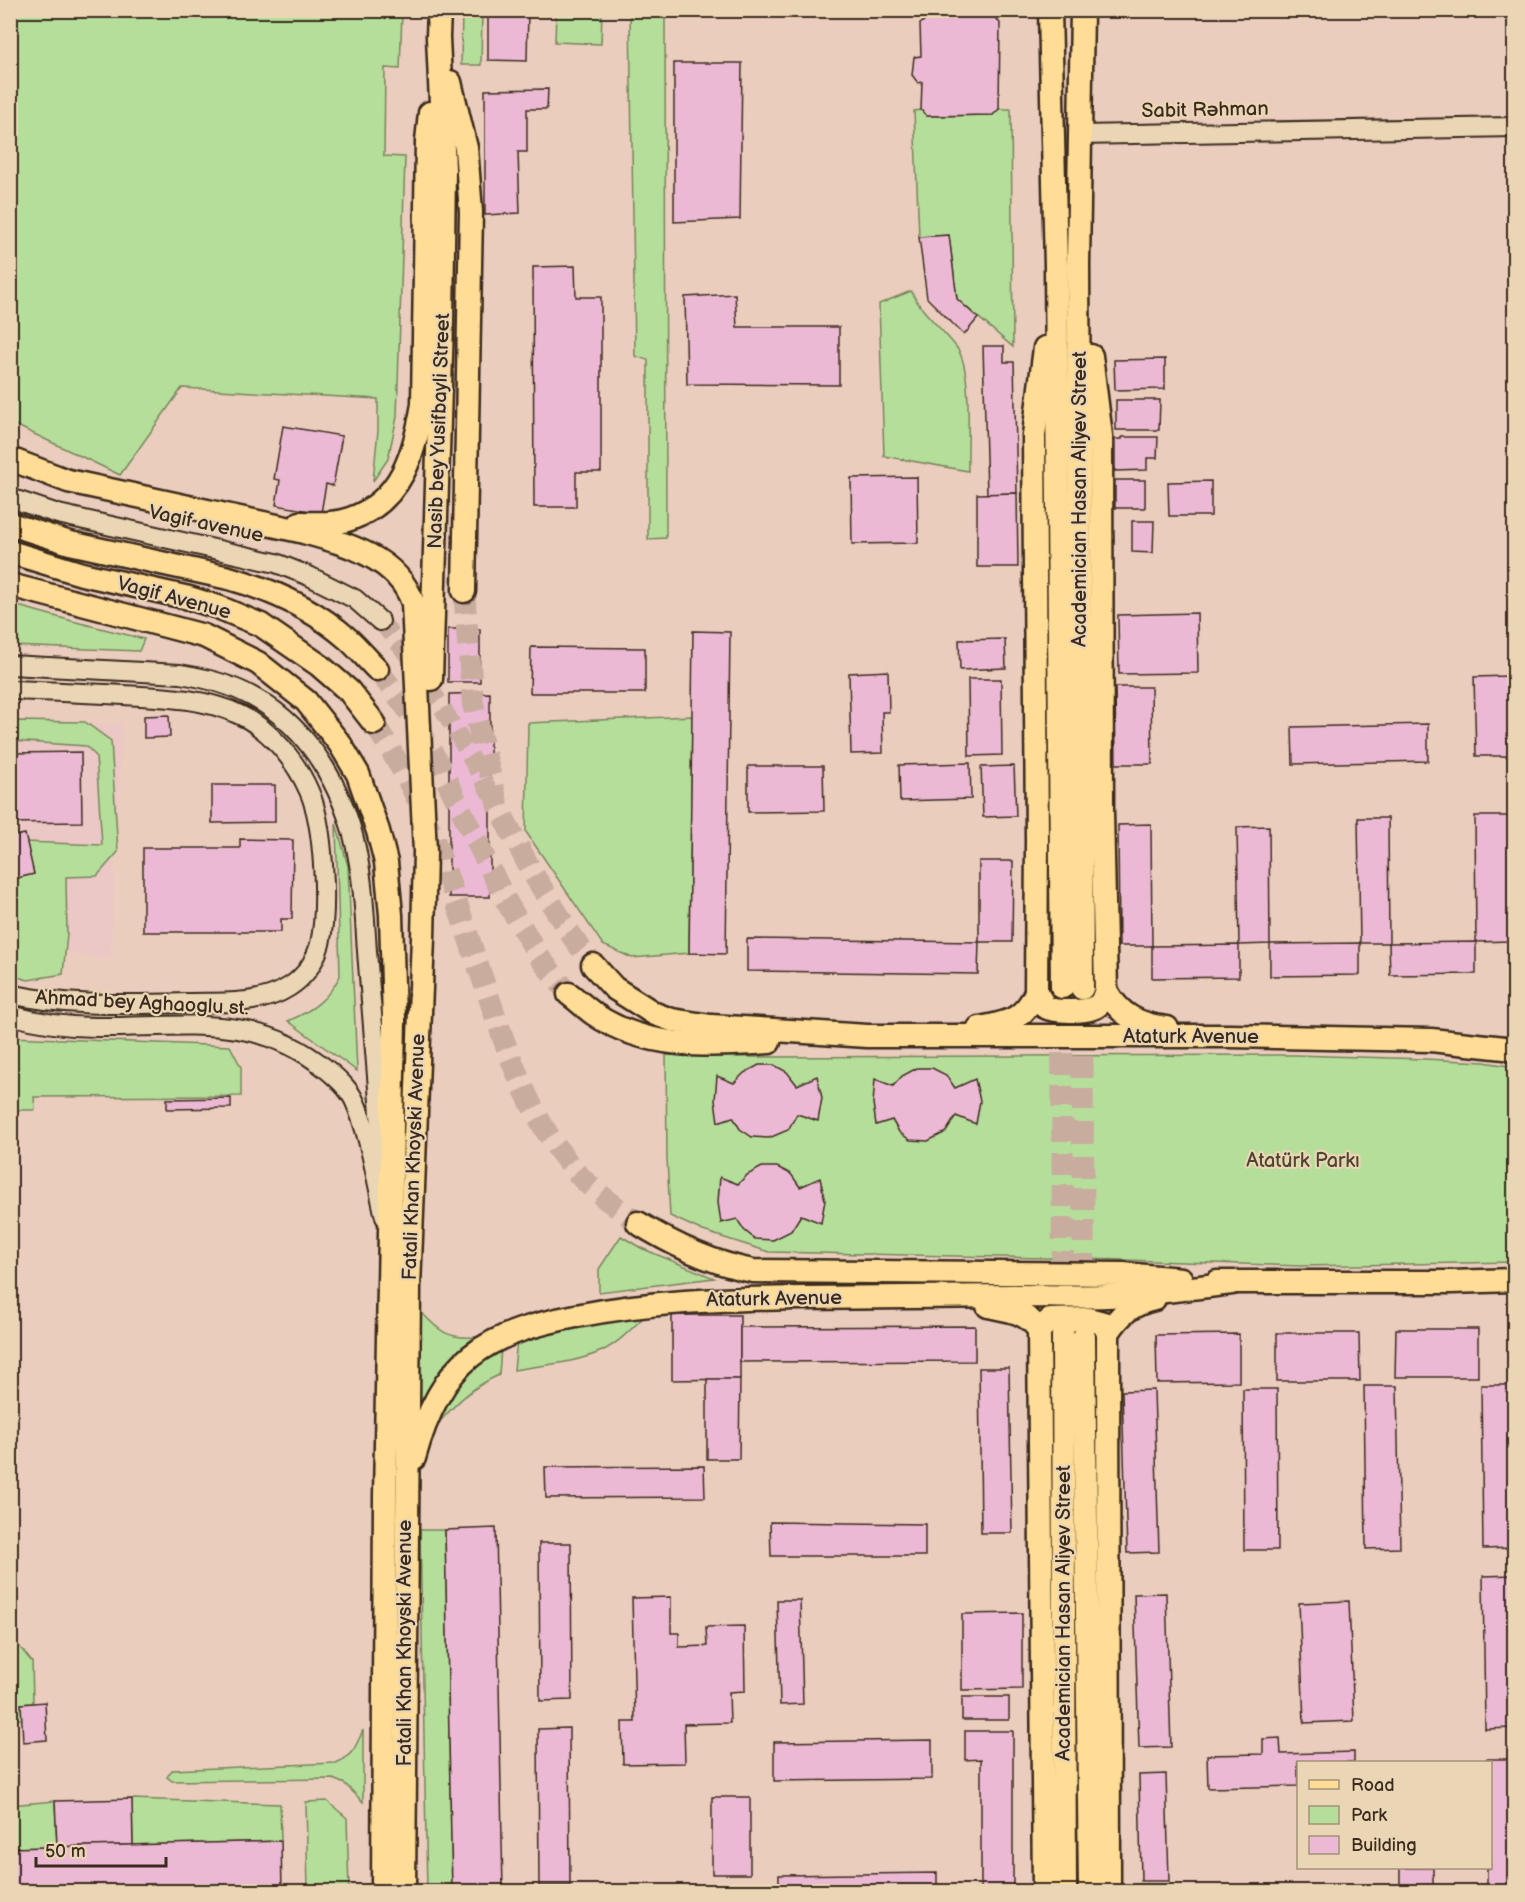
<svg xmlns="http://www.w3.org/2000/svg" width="1525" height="1902" font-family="'Balsamiq Sans',sans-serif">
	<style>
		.built { fill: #ebc7c5 }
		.green { fill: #b5de9b; stroke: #78845c; stroke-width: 1.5 }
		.building { fill: #ecb9d5; stroke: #3b2a1e; stroke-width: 1.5 }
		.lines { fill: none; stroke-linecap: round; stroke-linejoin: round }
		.minor-tunnel { stroke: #c8ac9e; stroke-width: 18; stroke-dasharray: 18 9; stroke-linecap: butt }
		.major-tunnel { stroke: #c8ac9e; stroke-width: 22; stroke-dasharray: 22 11; stroke-linecap: butt }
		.minor-casing { stroke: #3b2a1e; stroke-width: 22 }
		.major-casing { stroke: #3b2a1e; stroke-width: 27 }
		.minor { stroke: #ead5b4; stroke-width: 18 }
		.major { stroke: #ffdd96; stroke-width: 22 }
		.labels { text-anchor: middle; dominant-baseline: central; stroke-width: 4.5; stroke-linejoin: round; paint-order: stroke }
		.street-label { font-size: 20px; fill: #3b2a1e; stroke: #ead5b4 }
		.park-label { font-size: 20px; fill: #4d4531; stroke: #ead5b4 }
	</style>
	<rect width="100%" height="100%" fill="#ebcdbe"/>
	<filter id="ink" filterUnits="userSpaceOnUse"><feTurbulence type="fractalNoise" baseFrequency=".0167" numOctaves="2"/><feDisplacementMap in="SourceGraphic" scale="12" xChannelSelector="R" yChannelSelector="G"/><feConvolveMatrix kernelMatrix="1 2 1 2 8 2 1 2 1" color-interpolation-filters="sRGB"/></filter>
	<g filter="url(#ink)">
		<path class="built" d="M10 722 122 724 110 960 11 943Z"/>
		<g class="green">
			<path d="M10 11H402L400 69 385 68 384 156 405 157 397 417 388 459 373 481 378 430V399L182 388 120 475 11 423Z"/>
			<path d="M462 11H482L481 65H461Z"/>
			<path d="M556 11H602L601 44 555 42Z"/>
			<path d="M630 11H665L666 538 648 539V360L635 356Z"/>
			<path d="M999 109H1011L1013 347 957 299 949 235 919 237 914 111 921 110 927 116 992 115Z"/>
			<path d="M911 291C922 314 942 328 957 348 973 370 967 442 968 471L884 456 879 304Z"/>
			<path d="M11 604 72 621 144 639 139 651 11 646Z"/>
			<path d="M692 716 689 953 632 958 603 945 526 832 528 723Z"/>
			<path d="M11 721 85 722 111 741 118 852 97 876 66 877 67 934 63 974 28 980 11 975 10 868 14 879 34 874 25 842 102 845 96 756 86 746 11 741Z"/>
			<path d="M336 823 348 866 357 1071 288 1021C312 1011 328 999 340 976Z"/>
			<path d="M11 1037 230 1046 241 1067V1096L34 1097 35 1110H11Z"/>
			<path d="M666 1055 751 1057 1295 1055 1424 1059 1484 1062 1514 1067V1262L1301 1266 1094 1259 769 1252 703 1231 670 1216 667 1158Z"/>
			<path d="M621 1236 641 1248 714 1278 599 1292V1269Z"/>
			<path d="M1025 1301 1114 1305 1103 1319 1040 1317Z"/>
			<path d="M652 1309C637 1323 621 1342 602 1351 576 1363 542 1365 514 1370L517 1340Z"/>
			<path d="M421 1312C439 1331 448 1339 475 1337 442 1361 435 1375 420 1411Z"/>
			<path d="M501 1348 499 1375C469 1388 454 1406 432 1430L451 1393 468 1373Z"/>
			<path d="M420 1530H445L452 1891H427Z"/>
			<path d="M11 1636 32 1662 33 1703 21 1704 22 1719 11 1720Z"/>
			<path d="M363 1730V1802L345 1784 333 1779 172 1781 167 1777 172 1770 336 1763C353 1756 356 1746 363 1730Z"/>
			<path d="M132 1799 280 1804 281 1841 133 1845Z"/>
			<path d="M55 1801 57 1847 11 1848 10 1805Z"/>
			<path d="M327 1801 347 1818 349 1891H308L306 1802Z"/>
		</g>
		<g class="building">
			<path d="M488 10H528L527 61 488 60Z"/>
			<path d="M907 10H1005V11L907 13Z"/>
			<path d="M929 17H994L1000 23 999 109 993 115 927 116 921 110 922 82 918 83 912 75 914 57 921 56 920 24Z"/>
			<path d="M674 63H742L740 219 674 222Z"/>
			<path d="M548 89 547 109H527V152H518L520 213 485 215V90Z"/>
			<path d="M949 235 957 299 978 318 964 335 927 298 919 237Z"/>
			<path d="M575 266 576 297H601V472H576V507H534L533 267Z"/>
			<path d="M735 294 737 327H839V385L687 384 685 297Z"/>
			<path d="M983 346H1004V362H1014L1017 493 987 494Z"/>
			<path d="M1165 359V389L1115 390 1114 360Z"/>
			<path d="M1116 400H1160L1159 430H1116Z"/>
			<path d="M283 426 342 436 333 486 326 484 321 513 276 505 280 480 274 479Z"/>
			<path d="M1122 437H1158L1157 458H1147V470L1115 471V439H1122Z"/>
			<path d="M917 477 918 543 852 544 851 478Z"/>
			<rect x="1115" y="480" width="30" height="28"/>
			<path d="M1211 481V516H1169L1168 482Z"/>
			<path d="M1017 493 1018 567H977V494Z"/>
			<path d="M1132 521H1154L1153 553 1132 552Z"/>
			<path d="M1197 613 1198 673 1119 674 1118 615Z"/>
			<rect x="448" y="629" width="32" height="53"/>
			<path d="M693 631 730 632 726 954 689 953Z"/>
			<path d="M1005 639 1006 668 960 670 959 640Z"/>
			<path d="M531 647 645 648V693H530Z"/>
			<path d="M888 671 889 712H882L883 753 851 754 849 673Z"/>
			<path d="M1509 676 1510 756H1476L1474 677Z"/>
			<path d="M968 679H1001L1002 755 969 756Z"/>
			<path d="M1115 687H1151L1152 764H1116Z"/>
			<path d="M490 693V897H449V694Z"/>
			<path d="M169 715 170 737 144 738V716Z"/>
			<path d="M1428 724V761L1293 764 1292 727Z"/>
			<path d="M81 752 82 822 10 823V753Z"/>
			<path d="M970 763 971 799 900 801 899 765Z"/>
			<path d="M748 766H823L824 811 748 812Z"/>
			<path d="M1014 766 1016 816 983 817 981 767Z"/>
			<path d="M212 785H275V822L212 823Z"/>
			<path d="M1475 816H1510L1511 941 1476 942Z"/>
			<path d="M1358 818H1388L1389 943H1360Z"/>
			<path d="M1151 824 1152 946H1119L1118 825Z"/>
			<path d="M1269 826 1270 944 1239 945 1237 827Z"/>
			<path d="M25 834 34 874 13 879 10 866V837Z"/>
			<path d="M240 839 293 840 292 919H281V932H143V848H240Z"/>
			<path d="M979 861H1013L1012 942H979Z"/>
			<path d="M747 939 979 942 978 974 747 971Z"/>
			<path d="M1476 942V974L1390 975 1389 943Z"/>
			<path d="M1360 943V975L1270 976V944Z"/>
			<path d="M1239 945V977L1152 978V946Z"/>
			<path d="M759 1065H774L787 1072 797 1085 817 1076 822 1098 818 1121 797 1114 788 1130 769 1138 752 1137 740 1129 733 1117 718 1122 715 1100 717 1076 734 1083 744 1073Z"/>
			<path d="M917 1068H932L946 1075 955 1088 975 1079 980 1101 976 1124 956 1116 946 1132 928 1141 910 1140 899 1132 892 1120 876 1125 873 1103 875 1079 893 1086 902 1076Z"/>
			<path d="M231 1098V1108L167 1109V1099Z"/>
			<path d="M762 1167H777L791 1174 800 1187 820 1178 825 1200 821 1223 801 1215 791 1231 773 1240 755 1239 744 1230 737 1219 721 1223 718 1202 720 1177 738 1184 747 1175Z"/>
			<path d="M672 1315H740V1379L672 1380Z"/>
			<path d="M975 1326V1361L740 1362V1327Z"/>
			<path d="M1396 1329H1478V1377H1395Z"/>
			<path d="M1277 1333H1359L1360 1381H1277Z"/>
			<path d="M1239 1334V1382L1157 1383 1156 1335Z"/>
			<path d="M979 1368H1009L1012 1533H981Z"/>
			<path d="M707 1379H740L739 1459H707Z"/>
			<path d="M1481 1385H1514V1548L1483 1549Z"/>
			<path d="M1364 1386H1397L1400 1548 1366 1549Z"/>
			<path d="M1243 1389H1277L1278 1550H1244Z"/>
			<path d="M1154 1390 1159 1552 1127 1553 1122 1391Z"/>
			<path d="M704 1466 705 1497 546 1498 545 1467Z"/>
			<path d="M770 1522 925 1524V1556H771Z"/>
			<path d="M496 1528 503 1892H452L445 1530Z"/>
			<path d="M539 1543H571L572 1700 540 1701Z"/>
			<path d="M1514 1575V1728L1485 1729 1483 1576Z"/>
			<path d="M1166 1593 1171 1747 1139 1748 1134 1594Z"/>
			<path d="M671 1597V1633H679V1647L707 1646 706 1627 744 1626 745 1691 729 1692 730 1723 684 1724 685 1763 623 1764 622 1722H635L632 1598Z"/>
			<path d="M777 1600H800L803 1704 780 1705Z"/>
			<path d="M1349 1601 1354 1721 1304 1723 1299 1603Z"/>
			<path d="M1022 1613V1689L962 1690V1614Z"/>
			<rect x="962" y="1697" width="47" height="23"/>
			<path d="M45 1702 47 1740 23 1742 21 1704Z"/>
			<path d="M569 1728 570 1886H539L538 1729Z"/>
			<path d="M965 1731H1013V1892H981V1759L965 1760Z"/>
			<path d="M1280 1738 1281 1754 1354 1752V1762H1298V1786L1208 1788 1207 1755 1263 1754V1739Z"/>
			<path d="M932 1740V1779L774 1781V1742Z"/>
			<path d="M1486 1759H1514V1892H1487V1868H1490V1762H1486Z"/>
			<path d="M1166 1774 1169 1881H1141L1139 1775Z"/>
			<rect x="712" y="1797" width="38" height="77"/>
			<path d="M132 1799 133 1845 57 1847 55 1801Z"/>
			<path d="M281 1841 282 1892H10V1848Z"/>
			<rect x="1400" y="1868" width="33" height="24"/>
			<path d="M937 1873V1892H779V1875Z"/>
			<path d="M1357 1888V1892H1209V1890Z"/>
		</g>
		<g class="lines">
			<path class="minor-tunnel" d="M380 621C429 676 462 743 498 807"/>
			<g class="major-tunnel">
				<path d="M464 591 473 704 498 807 532 872 569 932 593 965"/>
				<path d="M377 669 406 707 436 759 505 899 540 958 569 994"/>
				<path d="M374 723C390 749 406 775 419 803 443 858 461 917 481 974 505 1044 526 1114 575 1171 593 1191 617 1207 638 1223"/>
				<path d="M1062 987 1063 1335"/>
				<path d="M1082 990 1084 1293"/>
			</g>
			<defs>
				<g id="minor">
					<path d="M1080 135 1514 127"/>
					<path d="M10 498 58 514 276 563 309 576 355 599 380 621"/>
					<path d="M10 665 180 674C206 678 230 684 253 697 314 730 349 799 359 864 365 897 365 931 368 964 373 1026 378 1089 383 1151"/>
					<path d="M10 690C48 691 86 693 124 695 162 697 205 698 240 715 270 729 296 761 309 791 324 824 328 908 320 944 315 961 305 977 289 987 260 1006 220 1002 187 1003 128 1004 68 1007 10 994"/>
					<path d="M10 1015C39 1023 67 1027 96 1027 180 1028 255 1011 325 1068 336 1077 349 1088 355 1102 370 1136 376 1180 385 1217"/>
				</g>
				<g id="major">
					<path d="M1050 10 1056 267 1062 987"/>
					<path d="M1082 10 1078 265 1082 988"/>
					<path d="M450 82 466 148 471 212 464 591"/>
					<path d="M1091 356 1101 436 1102 812 1106 990C1119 1015 1139 1025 1167 1028"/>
					<path d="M10 459 68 481 300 531C343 543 397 556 413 603L425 852 423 938 409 1287 404 1892"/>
					<path d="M300 523C316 523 334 525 350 519 402 501 415 452 423 404L427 141 430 113"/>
					<path d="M10 524 70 543 229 578C272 590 314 609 348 639 358 648 367 659 377 669"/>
					<path d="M10 552 82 574 189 598 218 607 261 625 319 665 349 691 374 723"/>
					<path d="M10 585 204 636 258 663 306 701 340 744 358 774 378 831 386 862 391 915 394 1020 385 1496 383 1892"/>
					<path d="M431 679 442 323 444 169 438 37 439 10"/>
					<path d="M593 965 614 988 655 1014 672 1020 711 1026 867 1036H1230L1431 1040 1514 1049"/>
					<path d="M1036 992 1045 1007C1054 1012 1087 1013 1097 1006 1102 1003 1104 996 1106 990"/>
					<path d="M569 994C577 1000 586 1008 594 1014 646 1050 710 1046 769 1042"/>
					<path d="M979 1028C1007 1023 1024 1020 1036 992L1037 840 1034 435 1045 348"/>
					<path d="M638 1223C675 1246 711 1263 753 1271L1123 1274 1181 1279"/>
					<path d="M1217 1282H1451L1514 1280"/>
					<path d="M988 1306C1008 1310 1026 1311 1039 1330L1044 1892"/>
					<path d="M1039 1330 1050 1320 1088 1319 1103 1323 1108 1333"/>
					<path d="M1063 1335 1065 1892"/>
					<path d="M1084 1337 1090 1892"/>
					<path d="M414 1458C424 1421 440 1381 471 1356 500 1333 540 1323 576 1316 650 1301 725 1299 801 1298 872 1297 944 1297 1015 1296 1051 1296 1087 1298 1123 1295 1160 1293 1196 1287 1232 1283"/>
					<path d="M1109 1892 1108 1333C1120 1314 1132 1304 1154 1299"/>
				</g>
			</defs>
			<use href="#minor" class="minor-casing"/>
			<use href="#major" class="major-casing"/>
			<use href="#minor" class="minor"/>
			<use href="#major" class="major"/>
		</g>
	</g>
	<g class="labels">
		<g class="street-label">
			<text transform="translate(1205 110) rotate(-1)">Sabit Rəhman</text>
			<text transform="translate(439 431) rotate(-88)">Nasib bey Yusifbayli Street</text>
			<text transform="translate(1080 499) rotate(-90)">Academician Hasan Aliyev Street</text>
			<text transform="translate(206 524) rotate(12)">Vagif avenue</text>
			<text transform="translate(174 598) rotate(15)">Vagif Avenue</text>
			<text transform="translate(142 1003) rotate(3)">Ahmad bey Aghaoglu st.</text>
			<text x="1191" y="1037">Ataturk Avenue</text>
			<text transform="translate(414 1157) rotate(-88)">Fatali Khan Khoyski Avenue</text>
			<text transform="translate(774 1299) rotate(-1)">Ataturk Avenue</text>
			<text transform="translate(1064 1613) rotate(-90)">Academician Hasan Aliyev Street</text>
			<text transform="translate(405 1643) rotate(-90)">Fatali Khan Khoyski Avenue</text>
		</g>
		<g class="park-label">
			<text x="1303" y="1161">Atatürk Parkı</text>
		</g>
	</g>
	<rect width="1525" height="1902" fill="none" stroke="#ead5b4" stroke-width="36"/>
	<rect x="18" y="18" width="1489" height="1866" fill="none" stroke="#3b2a1e" stroke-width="2" filter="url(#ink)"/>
	<rect x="1297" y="1761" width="195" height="108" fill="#ead5b4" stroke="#a49178" stroke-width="1.5"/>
	<rect x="1309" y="1780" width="30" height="9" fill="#ffdd96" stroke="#a49178" stroke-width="1.5"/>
	<text x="1351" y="1791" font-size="18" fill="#3b2a1e">Road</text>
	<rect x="1309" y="1806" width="30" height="18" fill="#b5de9b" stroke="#a49178" stroke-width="1.5"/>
	<text x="1351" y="1821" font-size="18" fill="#3b2a1e">Park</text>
	<rect x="1309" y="1836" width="30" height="18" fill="#ecb9d5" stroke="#a49178" stroke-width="1.5"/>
	<text x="1351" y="1851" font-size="18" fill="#3b2a1e">Building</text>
	<path d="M36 1857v9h130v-9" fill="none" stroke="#3b2a1e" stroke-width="3"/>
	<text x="45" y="1857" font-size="18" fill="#3b2a1e" stroke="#ead5b4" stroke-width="4.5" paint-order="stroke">50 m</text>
</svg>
